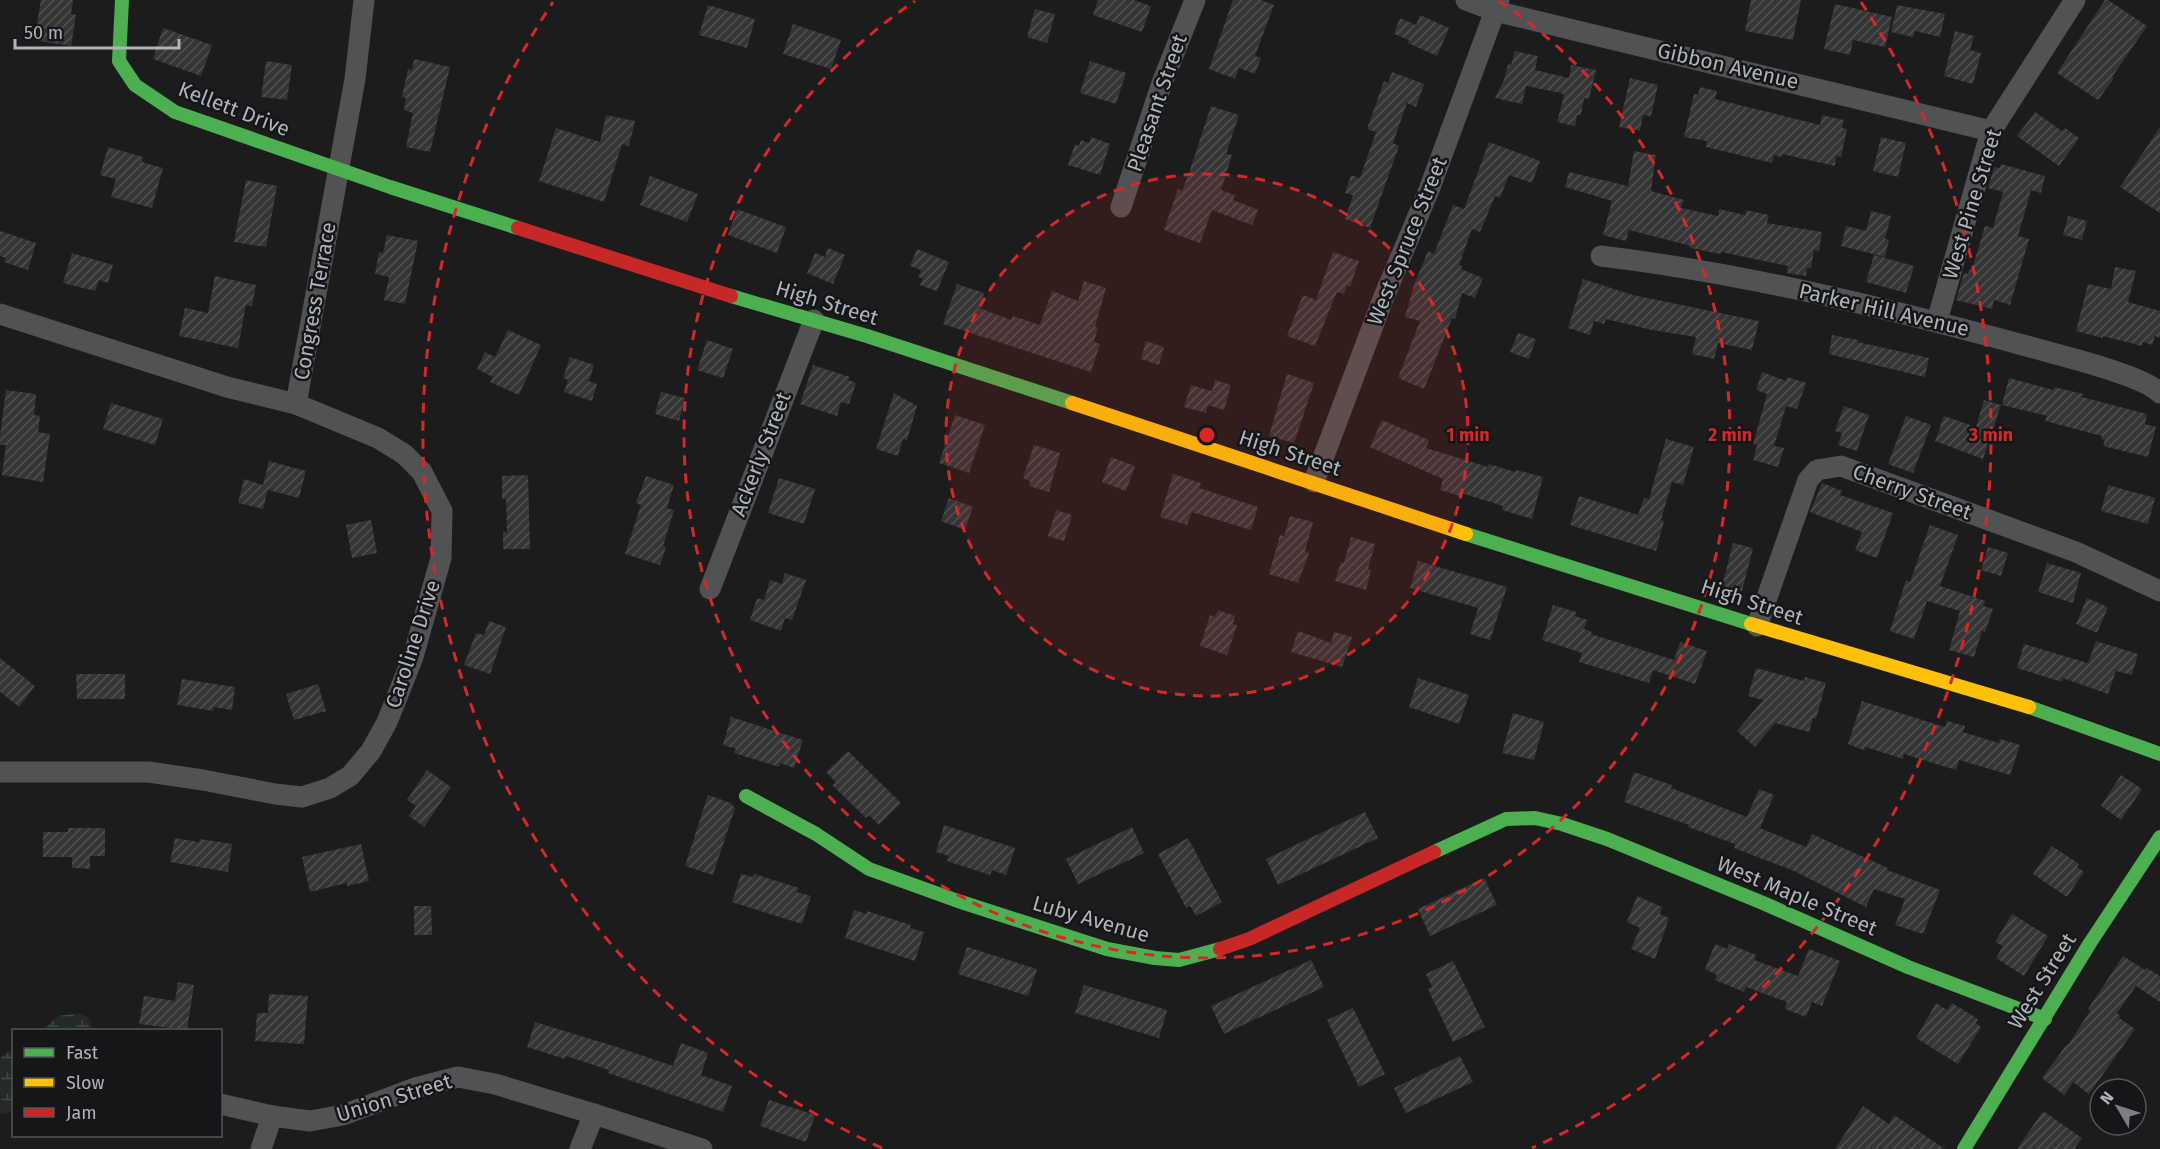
<svg xmlns="http://www.w3.org/2000/svg" width="2160" height="1149" font-family="'Fira Sans',sans-serif">
	<style>
		.wetland { fill: url(#wetland-marsh) }
		.building { fill: url(#building-hatch) }
		.lines { fill: none; stroke-linecap: round; stroke-linejoin: round }
		.street { stroke: #505254; stroke-width: 21 }
		.fast { stroke: #4caf50; stroke-width: 14 }
		.slow { stroke: #ffc107; stroke-width: 14 }
		.jam { stroke: #c62828; stroke-width: 14 }
		.ring { fill: none; stroke: #d62828; stroke-width: 3; stroke-dasharray: 10 8 }
		.labels { text-anchor: middle; dominant-baseline: central; stroke-width: 5; stroke-linejoin: round; paint-order: stroke }
		.street-label { font-size: 21px; fill: #aeb4bb; stroke: #161618 }
		.centre { fill: #d62828; stroke: #161618; stroke-width: 3 }
		.ring-label { font-size: 18px; text-anchor: middle; font-weight: bold; fill: #d62828; stroke: #161618; stroke-width: 5; stroke-linejoin: round; paint-order: stroke }
	</style>
	<defs>
		<pattern id="wetland-marsh" width="20" height="14" patternUnits="userSpaceOnUse" patternTransform="scale(1.5)"><rect width="20" height="14" fill="#242b24"/><path d="M1 5h8M5 5V1M11 12h8M15 12V8" fill="none" stroke="#414742"/></pattern>
		<pattern id="building-hatch" width="6" height="6" patternUnits="userSpaceOnUse" patternTransform="scale(1.5)"><rect width="6" height="6" fill="#353536"/><path d="M-1 1l2-2M0 6l6-6M5 7l2-2" fill="none" stroke="#505051"/></pattern>
	</defs>
	<rect width="100%" height="100%" fill="#1c1c1c"/>
	<g class="wetland">
		<path d="M78 1013 89 1018 93 1030H43L58 1016Z"/>
		<path d="M13 1050V1112L0 1114V1057Z"/>
	</g>
	<g class="building">
		<path d="M41 0H73L71 14 76 15 71 46 34 40Z"/>
		<path d="M1098 0H1133L1151 6 1142 32 1093 15Z"/>
		<path d="M1233 0H1261L1274 5 1255 56 1261 58 1255 74 1239 68 1235 79 1209 69Z"/>
		<path d="M1751 0H1801L1793 40 1745 31Z"/>
		<path d="M2105 0H2108L2147 26 2112 77 2114 78 2098 100 2057 73Z"/>
		<path d="M1835 4 1892 17 1885 47 1853 40 1850 55 1824 49Z"/>
		<path d="M708 5 755 19 747 48 699 35Z"/>
		<path d="M1897 5 1945 14 1940 37 1915 31 1913 37 1891 32Z"/>
		<path d="M1035 9 1055 14 1047 43 1027 37Z"/>
		<path d="M1420 15 1449 28 1437 56 1408 43 1409 40 1394 34 1400 18 1416 25Z"/>
		<path d="M793 24 841 40 831 69 783 54Z"/>
		<path d="M163 28 212 45 201 76 153 59Z"/>
		<path d="M1955 31 1974 36 1970 50 1981 53 1973 84 1944 76Z"/>
		<path d="M1515 51 1538 56 1535 70 1569 78 1571 65 1596 70 1589 99 1584 98 1581 115H1577L1575 126 1557 122 1564 95 1561 93 1526 86 1522 104 1495 98 1504 80 1508 64 1511 65Z"/>
		<path d="M414 59 450 67 430 152 406 147 413 113 404 110 406 98 402 97 408 69 412 70Z"/>
		<path d="M266 61 292 65 287 100 261 97Z"/>
		<path d="M1090 61 1126 73 1116 104 1080 93Z"/>
		<path d="M1392 72 1424 84 1416 107 1407 103 1393 143 1399 146 1370 228 1345 219 1353 195 1345 193 1351 175 1360 178 1376 132 1367 129 1384 81 1388 83Z"/>
		<path d="M1630 78 1658 85 1651 116 1643 115 1640 131 1619 127Z"/>
		<path d="M1700 87 1717 91 1715 99 1820 125 1822 115 1844 120 1842 128 1847 129 1841 157 1836 156 1835 166 1782 154 1781 157 1774 155 1772 163 1706 147 1707 141 1684 137 1694 94 1698 95Z"/>
		<path d="M1211 106 1239 115 1226 154 1232 155 1221 190 1235 195 1233 200 1258 210 1252 225 1212 210 1200 243 1164 230 1178 189 1182 191 1189 173Z"/>
		<path d="M2035 112 2062 131 2065 128 2079 138 2059 166 2017 136Z"/>
		<path d="M606 115 635 121 629 146 622 144 604 202 539 181 556 128 600 142Z"/>
		<path d="M2160 127V213L2120 187Z"/>
		<path d="M1091 137 1110 144 1100 175 1068 165 1075 144 1079 146 1081 140 1089 143Z"/>
		<path d="M1881 137 1906 143 1898 177 1873 171Z"/>
		<path d="M1489 142 1540 161 1532 183 1509 175 1500 198 1495 196 1480 232 1472 229 1459 265 1462 266 1461 269 1483 278 1475 298 1462 293 1455 319 1452 318 1424 389 1398 378 1420 321 1405 317 1414 285 1428 251 1434 254 1453 205 1464 209Z"/>
		<path d="M108 147 143 157 142 162 163 168 152 208 111 197 116 179 100 175Z"/>
		<path d="M1634 151 1656 155 1651 191 1684 200 1681 208 1718 216 1719 209 1745 215 1746 210 1769 215 1767 223 1822 232 1819 251 1814 250 1811 268H1807L1806 276 1787 273 1788 266 1721 252V254L1690 248 1691 246 1629 230 1626 241 1603 235 1612 201 1565 187 1569 172 1628 186Z"/>
		<path d="M2001 164 2045 176 2041 193 2031 190 2018 236 2029 239 2010 305 1994 300 1992 309 1956 300 1964 273 1968 274 1970 269H1972L1985 226 1993 228 2003 192 1988 188 1994 167 2000 168Z"/>
		<path d="M650 176 698 194 687 222 640 205Z"/>
		<path d="M246 180 277 186 266 247 234 242Z"/>
		<path d="M737 209 786 227 777 253 728 235Z"/>
		<path d="M1871 211 1891 216 1885 239 1889 240 1885 257 1841 246 1846 226 1866 231Z"/>
		<path d="M2068 216 2087 221 2082 240 2063 235Z"/>
		<path d="M0 231 36 243 28 270 4 262 6 258 0 256Z"/>
		<path d="M387 235 418 241 405 304 384 300 389 277 375 274 379 252 383 253Z"/>
		<path d="M828 248 845 255 833 284 807 273 815 253 825 257Z"/>
		<path d="M917 249 949 262 937 291 920 285 923 278 918 277 921 270 910 266Z"/>
		<path d="M1333 252 1359 261 1350 287 1347 286 1344 294 1337 292 1315 346 1287 336 1303 295 1316 300Z"/>
		<path d="M72 253 113 265 108 283 99 280 95 291 63 283Z"/>
		<path d="M1874 255 1914 266 1906 293 1866 282Z"/>
		<path d="M2115 267 2136 271 2128 302 2160 311V338L2155 336 2152 345 2143 342 2142 346 2103 336V338L2076 331 2088 284 2111 289Z"/>
		<path d="M215 276 256 285 252 306 246 305 238 348 179 336 185 308 208 313Z"/>
		<path d="M1583 279 1633 295 1759 321 1752 350 1718 343 1714 359 1692 354 1696 337 1652 330 1606 319 1604 324 1594 321 1590 335 1568 328Z"/>
		<path d="M1084 281 1106 288 1095 327 1098 328 1094 342 1100 344 1091 372 943 324 957 284 984 293 979 308 1011 320 1013 316 1040 325 1052 291 1078 301Z"/>
		<path d="M508 330 541 345 519 395 490 382 493 377 477 369 485 352 495 357Z"/>
		<path d="M1518 333 1536 339 1529 359 1510 352Z"/>
		<path d="M1832 335 1858 340V342L1929 358 1925 377 1829 354Z"/>
		<path d="M707 340 733 349 723 378 697 370Z"/>
		<path d="M1146 341 1164 347 1159 365 1141 359Z"/>
		<path d="M570 357 594 365 589 381 597 384 592 401 564 392 568 380 563 378Z"/>
		<path d="M813 365 850 377 848 380 856 383 849 404 841 402 837 416 800 404Z"/>
		<path d="M1762 372 1786 381 1787 377 1806 383 1797 409 1786 406 1774 446 1784 448 1778 467 1753 460 1757 445 1753 444 1767 394 1756 390Z"/>
		<path d="M1287 374 1314 383 1294 443 1269 436Z"/>
		<path d="M2009 378 2053 390 2054 387 2083 394 2082 397 2147 414 2145 424 2156 427 2148 457 2103 446 2105 440 2101 439 2102 436 2045 421 2047 416 2002 405Z"/>
		<path d="M1215 380 1231 385 1224 410 1208 405 1206 413 1184 407 1191 385 1212 391Z"/>
		<path d="M6 390 36 394 34 415 40 416 38 432 50 434 43 482 2 475 6 445H0V436Z"/>
		<path d="M661 392 685 398 679 421 655 414Z"/>
		<path d="M894 393 917 406 907 440 903 439 898 456 876 449Z"/>
		<path d="M1984 400 2001 405 1983 459 1935 441 1944 416 1976 427Z"/>
		<path d="M111 403 163 419 155 445 103 429Z"/>
		<path d="M1844 406 1869 415 1857 451 1838 445 1842 433 1835 431Z"/>
		<path d="M955 415 985 425 969 473 939 463Z"/>
		<path d="M1906 416 1931 425 1913 473 1888 464Z"/>
		<path d="M1382 420 1429 440 1426 448 1488 467 1489 464 1515 472 1516 470 1543 477 1532 519 1502 510 1503 506 1461 493 1460 496 1440 490 1443 479 1370 447Z"/>
		<path d="M1666 439 1694 447 1683 485 1672 482 1661 520 1664 521 1656 551 1570 525 1579 496 1638 515 1644 498 1649 499Z"/>
		<path d="M1034 445 1060 453 1049 492 1029 486 1030 481 1023 478Z"/>
		<path d="M1111 457 1135 466 1126 491 1102 482Z"/>
		<path d="M269 461 306 471 299 498 268 490 263 509 238 503 244 479 263 485Z"/>
		<path d="M1173 474 1201 483 1199 488 1258 507 1251 530 1192 512 1187 525 1160 517Z"/>
		<path d="M528 475 530 549H503V532H507L506 499H502V476Z"/>
		<path d="M646 476 674 485 667 508 674 510 663 546 666 547 660 565 625 554 641 505 636 503Z"/>
		<path d="M779 478 815 489 804 524 768 513Z"/>
		<path d="M1822 483 1842 491 1840 495 1893 513 1877 558 1855 550 1862 532 1810 512Z"/>
		<path d="M2108 485 2155 498 2148 524 2101 511Z"/>
		<path d="M949 498 973 507 965 530 941 521Z"/>
		<path d="M1056 510 1072 515 1064 541 1048 536Z"/>
		<path d="M1290 516 1313 522 1305 551 1309 553 1298 583 1269 574 1280 535 1284 536Z"/>
		<path d="M371 520 377 553 352 558 346 525Z"/>
		<path d="M1930 525 1958 535 1940 586 1985 601 1983 606 1993 609 1985 632 1982 631 1974 657 1949 650 1960 611 1927 601 1914 639 1890 631 1906 580 1910 582Z"/>
		<path d="M1351 537 1375 544 1368 569 1371 570 1366 590 1335 581 1341 562 1344 563Z"/>
		<path d="M1733 543 1753 548 1742 591 1722 586Z"/>
		<path d="M1988 547 2008 553 2001 576 1981 570Z"/>
		<path d="M1418 561 1507 587 1490 640 1470 634 1478 608 1410 588Z"/>
		<path d="M2047 563 2081 573 2073 603 2038 592Z"/>
		<path d="M785 573 806 580 792 620 785 618 781 631 750 620 757 598 764 600 770 580 782 584Z"/>
		<path d="M2087 598 2108 607 2097 633 2076 624Z"/>
		<path d="M1553 605 1576 612 1575 616 1587 620 1584 629 1592 632 1591 634 1674 660 1680 642 1707 651 1695 684 1653 670 1649 683 1579 662 1582 653 1542 640Z"/>
		<path d="M1218 610 1235 616 1233 624 1237 625 1227 655 1200 646 1210 615 1215 617Z"/>
		<path d="M489 621 506 627 490 674 464 665 476 633 484 635Z"/>
		<path d="M1298 631 1331 643 1334 632 1352 637 1342 667 1291 652Z"/>
		<path d="M2096 641 2138 654 2132 675 2116 671 2108 694 2063 678 2062 682 2017 668 2024 644 2088 663Z"/>
		<path d="M0 658 35 686 19 707 0 692Z"/>
		<path d="M1756 668 1804 681 1805 677 1826 683 1816 719 1813 718 1809 732 1775 723 1755 747 1737 731 1763 700 1748 696Z"/>
		<path d="M76 674H125V699H77Z"/>
		<path d="M1418 678 1469 695 1459 724 1409 707Z"/>
		<path d="M182 679 235 687 232 710 214 707 213 711 177 705Z"/>
		<path d="M318 684 326 711 294 720 286 694Z"/>
		<path d="M1862 701 1945 727 1947 721 1965 726 1963 732 1999 743 2000 739 2020 745 2010 775 1959 760 1956 770 1904 754 1903 759 1866 747 1864 750 1848 744Z"/>
		<path d="M1513 713 1544 722 1534 760 1502 753Z"/>
		<path d="M731 717 803 740 794 768 780 763 779 767 734 753 736 749 723 745Z"/>
		<path d="M848 751 901 803 879 825 869 815 866 818 832 785 836 782 826 772Z"/>
		<path d="M427 770 451 787 424 827 409 816 416 806 407 800Z"/>
		<path d="M1634 772 1672 785 1671 788 1747 817 1759 789 1774 795 1760 828 1806 847 1812 834 1888 868 1887 870 1940 890 1923 934 1895 925 1905 899 1874 889 1866 907 1794 871 1734 848 1735 844 1688 827 1689 825 1624 802Z"/>
		<path d="M2121 775 2142 789 2121 820 2101 806Z"/>
		<path d="M708 795 731 803 735 808 713 875 685 866Z"/>
		<path d="M1365 812 1378 838 1278 885 1266 859Z"/>
		<path d="M944 825 1015 848 1006 875 992 870 990 875 947 861 949 856 936 852Z"/>
		<path d="M1132 827 1144 853 1078 884 1066 859Z"/>
		<path d="M68 828H105V856H90V869L72 868V857H43V832H68Z"/>
		<path d="M175 838 199 842 200 839 232 844 228 872 170 862Z"/>
		<path d="M1188 838 1222 902 1196 916 1190 906 1186 908 1158 854Z"/>
		<path d="M361 844 369 881 347 886V883L310 892 302 857Z"/>
		<path d="M2052 846 2079 864 2077 867 2084 872 2067 897 2033 874Z"/>
		<path d="M741 874 753 877 754 874 799 888 797 892 811 896 802 924 732 902Z"/>
		<path d="M1484 878 1497 905 1430 936 1418 909Z"/>
		<path d="M1637 896 1662 907 1660 914 1669 918 1655 959 1631 949 1640 928 1627 922Z"/>
		<path d="M414 906H431L432 935H414Z"/>
		<path d="M854 910 866 914 867 911 911 925 910 928 924 932 915 961 845 938Z"/>
		<path d="M2012 914 2048 936 2024 976 1996 958 2003 946 1995 942Z"/>
		<path d="M1715 944 1727 949 1729 944 1756 955 1754 960 1798 976 1809 949 1840 961 1822 1006 1812 1002 1806 1017 1785 1009 1787 1002 1746 987 1744 992 1715 980 1717 975 1705 969Z"/>
		<path d="M967 947 1037 969 1028 996 958 974Z"/>
		<path d="M2123 956 2145 970 2147 968 2160 976V1002L2136 986 2117 1013 2121 1016 2119 1018 2135 1029 2089 1094 2073 1082 2064 1095 2042 1078 2067 1044 2068 1045 2090 1011 2088 1009Z"/>
		<path d="M1311 960 1324 987 1224 1034 1211 1006Z"/>
		<path d="M1453 961 1485 1027 1453 1042 1428 989 1432 987 1426 974Z"/>
		<path d="M178 982 194 985 187 1030 139 1024 144 996 175 1001Z"/>
		<path d="M1084 985 1167 1010 1159 1038 1075 1013Z"/>
		<path d="M269 994 308 996 304 1044 255 1041 257 1013H268Z"/>
		<path d="M1936 1003 1947 1010 1952 1003 1978 1019 1976 1023 1981 1027 1958 1064 1916 1038Z"/>
		<path d="M1353 1008 1385 1074 1359 1087 1327 1020Z"/>
		<path d="M535 1022 617 1047 673 1066 681 1043 708 1053 701 1075 732 1086 723 1112 608 1073 609 1070 566 1056 565 1059 527 1047Z"/>
		<path d="M1460 1056 1473 1082 1406 1113 1394 1088Z"/>
		<path d="M769 1100 815 1115 806 1142 760 1126Z"/>
		<path d="M1863 1106 1889 1124 1894 1115 1945 1149H1835Z"/>
		<path d="M2043 1111 2082 1138 2074 1149H2017Z"/>
	</g>
	<g class="lines">
		<g class="street">
			<path d="M1466 0 1495 11 1991 131"/>
			<path d="M1121 207 1162 83 1195 0"/>
			<path d="M1601 256C1751 274 1899 311 2045 351 2070 358 2144 376 2160 393"/>
			<path d="M0 314 227 387 296 404 355 79 364 0"/>
			<path d="M1937 321 1991 131 2075 0"/>
			<path d="M1314 482 1383 299 1429 190 1499 0"/>
			<path d="M710 589 814 320"/>
			<path d="M1757 626 1808 480 1817 470 1841 466 2076 552 2160 591"/>
			<path d="M0 772H149L203 780 275 794 302 797 330 788 350 776 371 751 387 722 413 657 441 558 442 511 422 472 404 454 378 438 296 404"/>
			<path d="M220 1104 272 1116 310 1121 343 1115 415 1088 458 1077 495 1084 594 1114 702 1149"/>
			<path d="M261 1149 272 1116"/>
			<path d="M580 1149 594 1114"/>
		</g>
		<g class="fast">
			<path d="M122 0 119 61 135 85 175 112 390 187 518 228"/>
			<path d="M731 296 867 336 1072 403"/>
			<path d="M1466 534 1751 624"/>
			<path d="M2029 707 2160 754"/>
			<path d="M746 796 816 834 869 869 958 901 1107 949 1155 958 1179 960 1220 949"/>
			<path d="M1434 852 1506 819 1535 818 1562 824 1607 839 1763 903 1908 967 2045 1019"/>
			<path d="M1964 1149 2090 943 2160 837"/>
		</g>
		<g class="slow">
			<path d="M1072 403 1466 534"/>
			<path d="M1751 624 2029 707"/>
		</g>
		<g class="jam">
			<path d="M518 228 731 296"/>
			<path d="M1220 949 1249 939 1434 852"/>
		</g>
	</g>
	<circle cx="1207" cy="435" r="261" fill="#d62828" fill-opacity=".12"/>
	<g class="ring">
		<circle cx="1207" cy="435" r="261"/>
		<path d="M1499 1A523 523 0 1 1 915 1"/>
		<path d="M882 1148A784 784 0 0 1 553 2M1861 2A784 784 0 0 1 1532 1148"/>
	</g>
	<g class="labels">
		<g class="street-label">
			<text transform="translate(1728 66) rotate(13)">Gibbon Avenue</text>
			<text transform="translate(1157 103) rotate(-71)">Pleasant Street</text>
			<text transform="translate(234 109) rotate(21)">Kellett Drive</text>
			<text transform="translate(1972 204) rotate(-73)">West Pine Street</text>
			<text transform="translate(1407 241) rotate(-68)">West Spruce Street</text>
			<text transform="translate(315 301) rotate(-80)">Congress Terrace</text>
			<text transform="translate(827 303) rotate(17)">High Street</text>
			<text transform="translate(1884 310) rotate(13)">Parker Hill Avenue</text>
			<text transform="translate(1290 453) rotate(18)">High Street</text>
			<text transform="translate(761 454) rotate(-69)">Ackerly Street</text>
			<text transform="translate(1912 492) rotate(20)">Cherry Street</text>
			<text transform="translate(1752 602) rotate(18)">High Street</text>
			<text transform="translate(413 644) rotate(-72)">Caroline Drive</text>
			<text transform="translate(1797 896) rotate(23)">West Maple Street</text>
			<text transform="translate(1091 919) rotate(16)">Luby Avenue</text>
			<text transform="translate(2042 981) rotate(-58)">West Street</text>
			<text transform="translate(394 1098) rotate(-17)">Union Street</text>
		</g>
	</g>
	<circle cx="1207" cy="435" r="9" class="centre"/>
	<g class="ring-label">
		<text x="1468" y="441">1 min</text>
		<text x="1730" y="441">2 min</text>
		<text x="1991" y="441">3 min</text>
	</g>
	<rect x="12" y="1029" width="210" height="108" fill="#161618" stroke="#535559" stroke-width="1.5"/>
	<rect x="24" y="1048" width="30" height="9" fill="#4caf50" stroke="#535559" stroke-width="1.5"/>
	<text x="66" y="1059" font-size="18" fill="#aeb4bb">Fast</text>
	<rect x="24" y="1078" width="30" height="9" fill="#ffc107" stroke="#535559" stroke-width="1.5"/>
	<text x="66" y="1089" font-size="18" fill="#aeb4bb">Slow</text>
	<rect x="24" y="1108" width="30" height="9" fill="#c62828" stroke="#535559" stroke-width="1.5"/>
	<text x="66" y="1119" font-size="18" fill="#aeb4bb">Jam</text>
	<g transform="translate(2118 1107) rotate(309)"><circle r="28" fill="#161618" stroke="#535559" stroke-width="1.5"/>
	<path d="M0-4.5L10 22L0 15L-10 22Z" fill="#7b7f83"/>
	<text y="-9" font-size="16" font-weight="bold" text-anchor="middle" fill="#aeb4bb">N</text>
	</g>
	<path d="M15 39v9h164v-9" fill="none" stroke="#aeb4bb" stroke-width="3"/>
	<text x="24" y="39" font-size="18" fill="#aeb4bb" stroke="#161618" stroke-width="4.5" paint-order="stroke">50 m</text>
</svg>
